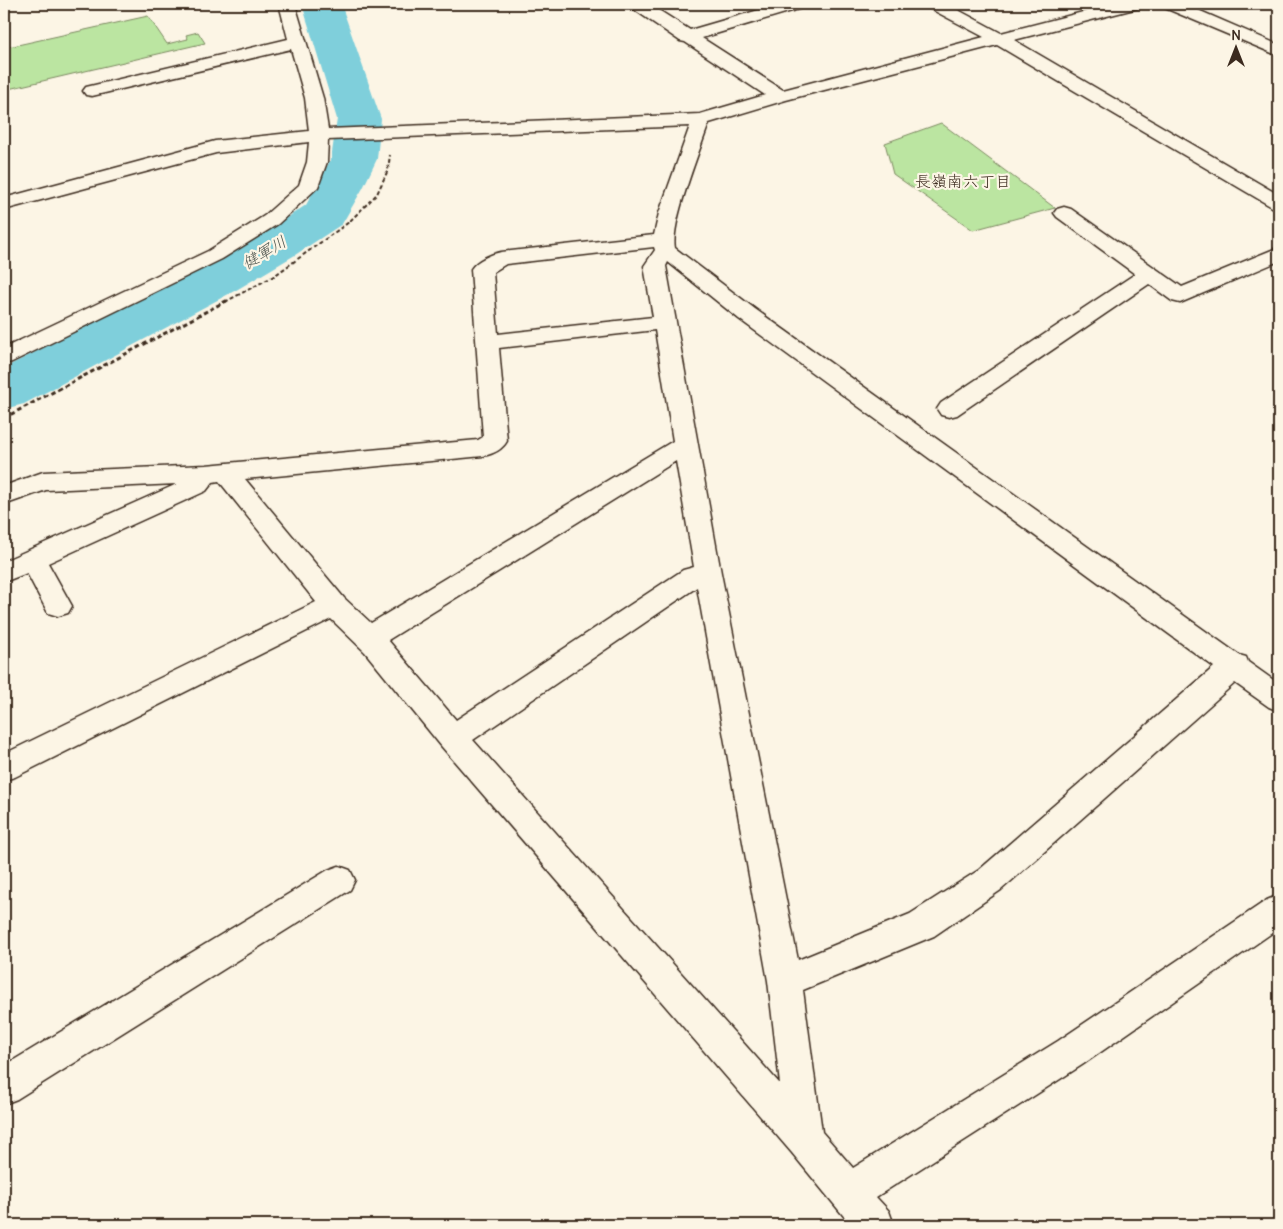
<svg xmlns="http://www.w3.org/2000/svg" width="1283" height="1229" font-family="Delius,'Klee One',sans-serif">
	<style>
		.green { fill: #bbe5a1; stroke: #7b8860 }
		.lines { fill: none; stroke-linecap: round; stroke-linejoin: round }
		.river { fill: #7fcfdb; fill-rule: evenodd }
		.minor-casing { stroke: #3b2a1e; stroke-width: 3 }
		.path-far1 { stroke: #3b2a1e; stroke-width: 2; stroke-dasharray: 4 2.5; stroke-linecap: butt }
		.path { stroke: #3b2a1e; stroke-width: 3; stroke-dasharray: 4.5 3; stroke-linecap: butt }
		.minor { fill: #fcf5e5; fill-rule: evenodd }
		.labels { text-anchor: middle; dominant-baseline: central; stroke-width: 4.5; stroke-linejoin: round; paint-order: stroke }
		.far-neighbourhood-label { font-size: 16px; fill: #3b2a1e; stroke: #fcf5e5 }
		.far-water-label { font-size: 16px; font-style: italic; fill: #4c534d; stroke: #fcf5e5 }
	</style>
	<rect width="100%" height="100%" fill="#fcf5e5"/>
	<filter id="ink" filterUnits="userSpaceOnUse"><feTurbulence type="fractalNoise" baseFrequency=".02" numOctaves="2"/><feDisplacementMap in="SourceGraphic" scale="10" xChannelSelector="R" yChannelSelector="G"/><feConvolveMatrix kernelMatrix="1 2 1 2 8 2 1 2 1" color-interpolation-filters="sRGB"/></filter>
	<g filter="url(#ink)">
		<g class="green">
			<path d="M148 16 167 44 188 39 186 35 198 32 205 43 4 90V48Z"/>
			<path d="M941 123 1055 208 973 230 893 174 885 143Z"/>
		</g>
		<g class="lines">
			<path class="river" d="M302 4H341L381 119 377 159 363 188 342 224 295 255 238 289 24 404 4 409V368L202 267 261 235 306 205 331 159 337 119Z"/>
			<defs>
				<g id="minor">
					<path d="M279 4H295L323 98 328 129 700 114 765 95 685 42 680 41 632 8 630 4H649L690 30 779 4H804L802 8 702 38 783 90 984 37 929 8 927 4H947L1001 33 1114 4H1140L1138 8 1014 40 1279 195V209L1272 207 997 45 786 100 709 123C700 150 670 224 675 248L755 309 1239 655 1246 657 1248 662 1279 684V711L1269 707 1235 683 1001 890 934 936 803 990 822 1132 853 1168 1058 1041 1267 900 1279 895V928L1082 1065 876 1197 889 1211 894 1225H851L792 1153 442 747 365 652 331 619 15 777 4 780V754L316 602 219 481 213 482 206 491 48 563 72 606 68 613 58 616 48 613 27 573 4 582V561L177 484 46 490 4 505V486L43 472 206 465 478 440 483 437 471 269C477 260 491 254 501 252L654 235 659 213 690 126 328 140 327 162 318 187 278 224 222 259 12 362 4 364V348L208 251 264 216 299 185 307 162 309 142 216 153 4 210V198L215 141 309 131 305 98 291 49 92 96 86 95 83 91 86 87 288 39ZM654 247 655 250 644 266 653 317 498 334 493 272 506 264ZM668 262 739 319 1214 667 979 870 910 914 798 960 721 573 666 266ZM655 330 673 441 371 623 344 598 245 479 483 456C493 454 502 450 507 441L499 348ZM676 461 694 567 683 570 456 720 388 640ZM697 587 768 981 780 1084 473 740Z"/>
					<path d="M1163 4H1184L1279 45V56L1165 8Z"/>
					<path d="M1064 207 1071 209 1182 287 1279 247V261L1180 303 1172 301 1149 284 957 415 949 417 941 415 937 409 941 403 1135 274 1057 217 1054 213 1057 209Z"/>
					<path d="M339 866 350 870 355 880 350 890 17 1099 4 1104V1066L328 870Z"/>
				</g>
			</defs>
			<use href="#minor" class="minor-casing"/>
			<path class="path-far1" d="M225 302 274 276 349 222 377 194 388 170 390 155"/>
			<path class="path" d="M4 418 228 300"/>
			<use href="#minor" class="minor"/>
		</g>
	</g>
	<g class="labels">
		<g class="far-neighbourhood-label">
			<text x="963" y="181">長嶺南六丁目</text>
		</g>
		<g class="far-water-label">
			<text transform="translate(264 252) rotate(-31)">健軍川</text>
		</g>
	</g>
	<rect width="1283" height="1229" fill="none" stroke="#fcf5e5" stroke-width="20"/>
	<rect x="10" y="10" width="1263" height="1209" fill="none" stroke="#3b2a1e" stroke-width="2" filter="url(#ink)"/>
	<g transform="translate(1236 48)" stroke="#fcf5e5" stroke-width="4" paint-order="stroke">
	<path d="M0-4L9 19L0 12L-9 19Z" fill="#3b2a1e"/>
	<text y="-8" font-size="14" font-weight="bold" text-anchor="middle" fill="#3b2a1e">N</text>
	</g>
</svg>
